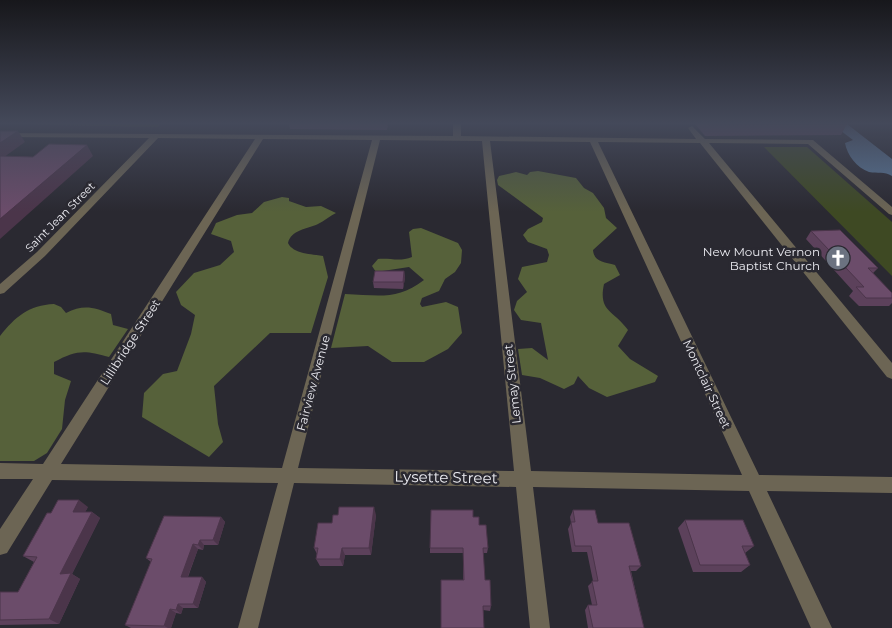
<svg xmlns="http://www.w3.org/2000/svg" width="892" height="628" font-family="Montserrat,sans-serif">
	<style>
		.green { fill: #3e4923 }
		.forest { fill: #56613a }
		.water { fill: #597697 }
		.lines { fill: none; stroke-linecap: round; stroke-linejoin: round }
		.minor { fill: #6c6554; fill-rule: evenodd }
		.tertiary { fill: #6c6554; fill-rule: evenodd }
		.wall { fill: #5c415b }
		.shaded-wall { fill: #4b354a }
		.building { fill: #6b4c6a; stroke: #4b354a }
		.labels { text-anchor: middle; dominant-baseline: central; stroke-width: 5; stroke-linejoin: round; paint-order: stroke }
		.far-street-label { font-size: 11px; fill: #ebebf1; stroke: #2a2931 }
		.poi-label { font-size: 12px; fill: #ebebf1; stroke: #2a2931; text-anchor: end }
		.street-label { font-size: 12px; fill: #ebebf1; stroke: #2a2931 }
		.near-street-label { font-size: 15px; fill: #ebebf1; stroke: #2a2931 }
	</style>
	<rect width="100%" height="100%" fill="#2a2931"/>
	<g class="green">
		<path d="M0 124H161L158 127Z"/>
		<path d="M764 147H807L892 222V276Z"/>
	</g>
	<g class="forest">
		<path d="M538 171 576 178 584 188 593 193 604 208 606 218 617 228 593 250C594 262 604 262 615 265L620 275 604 284C598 312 614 310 628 330L618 346 630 359 658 376 655 382 607 397 589 388 578 376 574 384 564 389 540 378 522 375 518 349 532 348 548 360 541 323 521 320 514 310 517 301 527 292 518 279 522 267 547 262 549 255 547 249 528 242 523 235 528 229 542 222 543 218 498 185 497 180 499 176 516 172 527 175 530 172Z"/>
		<path d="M282 197 289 198V201L306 207 321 206 336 213C330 216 324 221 318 224 307 229 291 230 288 243 293 254 312 254 323 256L328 277 311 333H270L214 386 218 424 223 442 209 457 142 417 144 393 163 374 177 371 191 334 195 315 181 305 176 292 194 273 220 265 234 252 231 241 211 234 216 223 237 215 252 213 264 202Z"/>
		<path d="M421 228 458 243 462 250 461 263 455 272 445 279 439 291 422 298 420 304 422 307 446 302 458 307 462 333 448 349 424 362H392L368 346 331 348 345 294C377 295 397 301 424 280L409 267 376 272 372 266 378 259C391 258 400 262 412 257L409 232 413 229Z"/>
		<path d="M54 304 61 307 66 313C83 304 94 307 111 314L113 325 128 329 109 357C84 350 77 350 54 362V374L71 381 65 400 62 429 47 453 34 461H0V336C15 317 29 305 54 304Z"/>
	</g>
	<path class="water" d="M832 124H847L892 159V176C884 171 878 174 869 172 857 168 847 155 845 143L853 140Z"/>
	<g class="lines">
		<path class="minor" d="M453 124H461V136L696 139 688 128 692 126 705 139 813 140 892 207V215L889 214 808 144 709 143 892 363V379L887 377 700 143 598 142 759 475 892 477V493L767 491 832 628H811L749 491 533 487 550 628H530L516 487 294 483 258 628H238L278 483 52 480 7 553 0 555V529L33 479H0V463L43 464 255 139 156 138H153V134L453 136ZM263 139 372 140 282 468 61 464ZM380 140 482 141 514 471 298 468ZM490 141 590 142 742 475 531 471Z"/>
		<path class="tertiary" d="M0 133 156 134 160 136 45 256 4 293 0 294V284L37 252 149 138 0 137Z"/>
	</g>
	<g class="wall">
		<path d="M289 124H388L387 130 290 129Z"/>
		<path d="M695 124H847L841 135 705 136Z"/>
		<path d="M811 231 878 268 873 273 892 293V303L889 306H859L849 296 853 291 806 239Z"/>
		<path d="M404 271 405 278 403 289 374 288 373 282Z"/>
		<path d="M88 507 85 512H92L100 518 72 574 80 579 59 624 0 625V592H18L34 562 23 556Z"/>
		<path d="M573 510 598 523 641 566 636 571H631L644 628H588L585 610 588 605H592L588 586 593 581 587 552H572L568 529 571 523 570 517Z"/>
		<path d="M376 515 371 555H345L343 566H320L316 559 317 554 314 548 332 523Z"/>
		<path d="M221 517 225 522 218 545H204L203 550 198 549 188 577H202L206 582 198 608H183L181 614 176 613 171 628H131L125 625 151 562 146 558Z"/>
		<path d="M473 517 479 525 488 548 487 553H483L485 580 491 606 490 611 483 610 463 580V553H430V548Z"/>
		<path d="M685 520 754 546 745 553 750 565 741 572H693L678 528Z"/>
	</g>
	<g class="shaded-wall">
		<path d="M18 131 25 142 0 160V143Z"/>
		<path d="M87 145 93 156 0 239V219Z"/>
		<path d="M404 271 405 278 403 289V282Z"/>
		<path d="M79 500 88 507 82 518 73 512Z"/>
		<path d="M374 507 376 515 371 555 369 548Z"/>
		<path d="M92 512 100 518 72 574 80 579 59 624 49 619 60 574Z"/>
		<path d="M221 517 225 522 218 545 213 540Z"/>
		<path d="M200 540 204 545 203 550 198 545Z"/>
		<path d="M193 544 198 549 186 581 181 577Z"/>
		<path d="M342 548 345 555 343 566 340 559Z"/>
		<path d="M202 577 206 582 198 608 193 604Z"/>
		<path d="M178 604 183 608 181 614 176 610Z"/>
		<path d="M170 609 176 613 171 628H168L164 626Z"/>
	</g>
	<g class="building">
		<path d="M708 124H847L709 125Z"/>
		<path d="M0 131H18L0 143Z"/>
		<path d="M49 144 87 145 0 219V156L33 157Z"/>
		<path d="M840 230 878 268H868L892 293V298H866L856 287H864L811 231Z"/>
		<path d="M375 271H404L403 282H373Z"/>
		<path d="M58 500H79L73 512H92L60 574 71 573 49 619 0 620V592H18L37 557 23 556 47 513H51Z"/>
		<path d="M339 507H374L369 548H342L340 559H316L318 548H314L318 523H332L333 515H338Z"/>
		<path d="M431 510H473V517H479V525H486L488 548H483L485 580H490L491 606H483L484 628H441V580H464L463 548H430Z"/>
		<path d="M573 510H595L598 523H629L641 566H629L644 628H593L588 605H597L592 581H598L591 546H575L571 522H575Z"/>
		<path d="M164 516 221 517 213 540H200L198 545 193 544 181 577H202L193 604H178L176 610 170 609 164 626 125 625 152 559 146 558Z"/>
		<path d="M685 520H743L754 546H742L750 565H700Z"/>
	</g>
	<linearGradient id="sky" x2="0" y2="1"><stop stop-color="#17171b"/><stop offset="0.58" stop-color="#44495a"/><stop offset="1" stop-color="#44495a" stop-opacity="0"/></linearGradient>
	<rect width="892" height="212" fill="url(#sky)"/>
	<defs>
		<symbol id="church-disc" viewBox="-11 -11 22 22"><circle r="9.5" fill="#6b7280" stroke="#2a2931"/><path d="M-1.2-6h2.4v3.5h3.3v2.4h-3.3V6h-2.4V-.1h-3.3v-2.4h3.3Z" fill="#fff"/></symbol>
	</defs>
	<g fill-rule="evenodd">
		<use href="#church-disc" x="824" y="244" width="28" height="28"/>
	</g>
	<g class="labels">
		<g class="far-street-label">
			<text transform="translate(60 217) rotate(-45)">Saint Jean Street</text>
		</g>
		<g class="poi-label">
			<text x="820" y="251">New Mount Vernon<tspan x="820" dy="14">Baptist Church</tspan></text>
		</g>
		<g class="street-label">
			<text transform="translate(130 342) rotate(-57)">Lillibridge Street</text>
			<text transform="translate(313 383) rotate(-75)">Fairview Avenue</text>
			<text transform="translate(512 384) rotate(-96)">Lemay Street</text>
			<text transform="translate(707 384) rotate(65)">Montclair Street</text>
		</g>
		<g class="near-street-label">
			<text transform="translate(446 477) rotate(1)">Lysette Street</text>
		</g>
	</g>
</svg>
